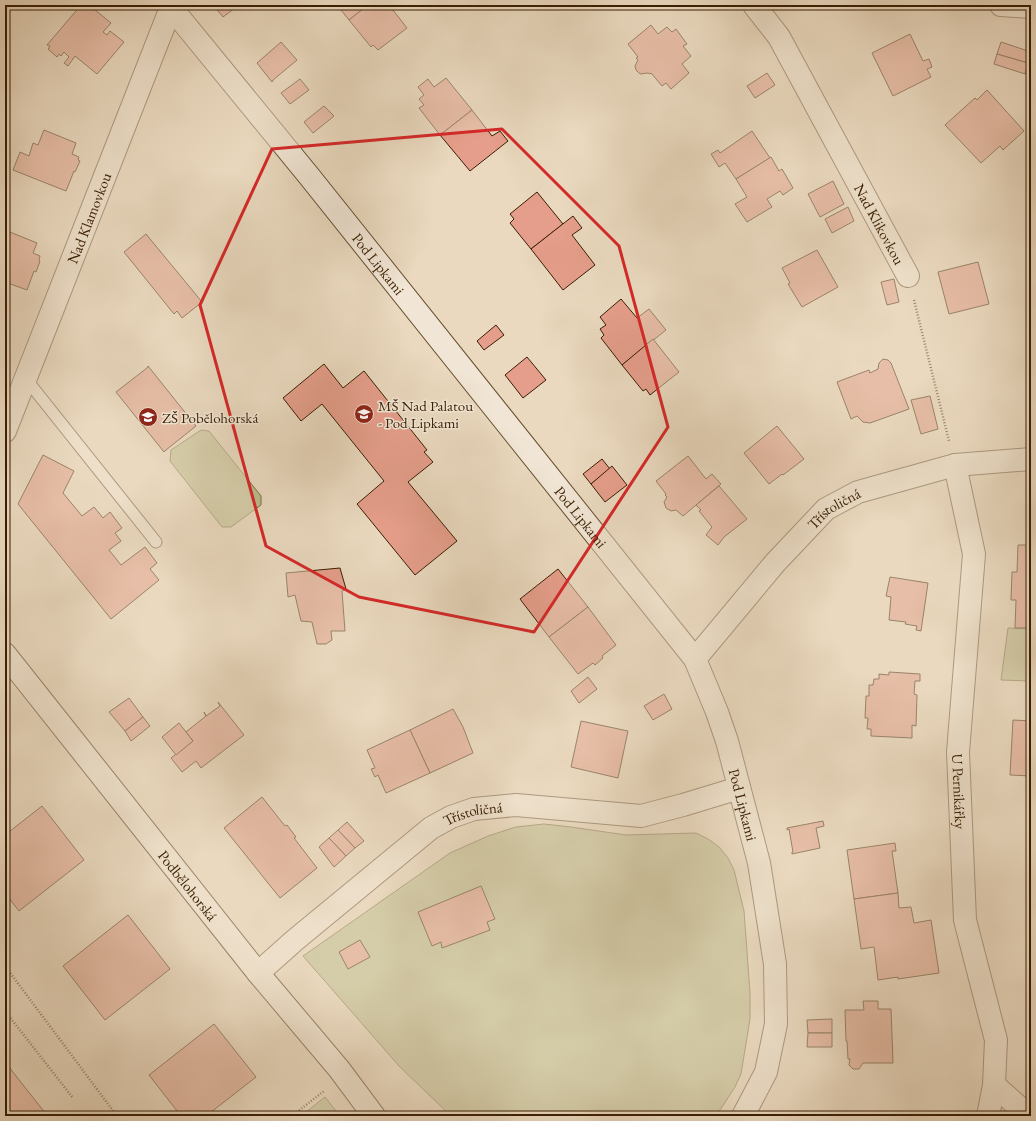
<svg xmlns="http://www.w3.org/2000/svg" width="1036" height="1121" font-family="'EB Garamond',serif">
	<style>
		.green { fill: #bcbe8e; stroke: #7a6e48 }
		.building { fill: #e59e8b; stroke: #391e02 }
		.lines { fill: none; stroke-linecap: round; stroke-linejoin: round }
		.lane-casing { stroke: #654d31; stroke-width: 13 }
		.street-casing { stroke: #654d31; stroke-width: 24 }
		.secondary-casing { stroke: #391e02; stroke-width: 24 }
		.path { stroke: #391e02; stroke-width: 2.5; stroke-dasharray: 1 2; stroke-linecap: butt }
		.lane { stroke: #f1e6d5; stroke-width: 11 }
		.street { stroke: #f1e6d5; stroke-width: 22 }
		.secondary { stroke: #f1e6d5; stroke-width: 22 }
		.marked { fill: none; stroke: #d62828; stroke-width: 3; stroke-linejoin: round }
		.labels { text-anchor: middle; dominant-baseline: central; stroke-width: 3; stroke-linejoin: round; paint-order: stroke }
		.street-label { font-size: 15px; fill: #391e02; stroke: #f1e6d5 }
		.poi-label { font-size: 15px; fill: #391e02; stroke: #f1e6d5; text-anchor: start }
	</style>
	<rect width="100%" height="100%" fill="#ead9bf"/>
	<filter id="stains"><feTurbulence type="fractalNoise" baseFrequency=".005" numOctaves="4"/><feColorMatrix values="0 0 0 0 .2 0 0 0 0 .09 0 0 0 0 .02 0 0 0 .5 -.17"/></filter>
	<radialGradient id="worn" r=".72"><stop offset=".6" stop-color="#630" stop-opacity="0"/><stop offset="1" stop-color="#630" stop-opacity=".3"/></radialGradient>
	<g class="green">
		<path d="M201 430 209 431 261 496V505L231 527H222L170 461 171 450Z"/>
		<path d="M1008 628 1031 629V681L1001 680Z"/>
		<path d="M544 824 571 827 626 835 696 833 708 839 719 847 728 858 734 870 744 911 750 992V1019L741 1074 735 1087 720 1110 715 1116H451L399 1066 303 956 450 853 488 836 516 827Z"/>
		<path d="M325 1097 340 1116H301Z"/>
	</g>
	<g class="building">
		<path d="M81 5H89L111 23 103 32 107 35 110 31 124 42 97 74 75 56 68 66 64 63 69 57 64 52 61 56 59 54 57 57 48 49 50 46 47 45Z"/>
		<path d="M215 5H239L223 17 214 6Z"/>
		<path d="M337 5H368L349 20Z"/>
		<path d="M368 5H389L407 28 378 50 373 45 371 47 349 20Z"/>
		<path d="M651 25 658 34 667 27 672 32 676 29 687 44 683 46 691 56 682 64 689 73 671 89 666 83 662 86 651 73 650 74 648 73 640 74 636 70 635 66 638 60 636 58 638 57 628 44Z"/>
		<path d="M910 34 923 61 929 59 932 67 927 69 931 77 893 96 872 53Z"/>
		<path d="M281 42 297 60 273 80 272 82 257 63Z"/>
		<path d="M1001 42 1031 52 1028 63 997 54Z"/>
		<path d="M997 54 1028 63 1025 74 994 64Z"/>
		<path d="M767 73 775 85 755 98 747 86Z"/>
		<path d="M446 78 472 110 440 135 419 108 424 105 419 99 424 95 418 87 428 79 434 87Z"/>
		<path d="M300 79 309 90 290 104 281 93Z"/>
		<path d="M987 90 1024 131 1003 150 1000 146 981 163 945 125 975 98 977 100Z"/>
		<path d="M324 106 334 116 313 133 304 122Z"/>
		<path d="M472 110 492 136 500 131 508 141 470 171 440 135Z"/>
		<path d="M44 130 76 143 72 154 79 157 78 160 80 161 75 172 74 171 66 191 13 170 20 152 29 156 33 143 38 145Z"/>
		<path d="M752 131 770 158 736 179 725 163 719 167 711 154 718 150 720 153Z"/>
		<path d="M771 157 779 171 782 169 793 188 783 195 780 191 767 199 772 207 747 222 735 204 747 197 736 179Z"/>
		<path d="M833 181 844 204 820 217 808 194Z"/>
		<path d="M537 192 563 224 531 249 510 223 514 219 510 214Z"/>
		<path d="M848 207 854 221 832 233 825 219Z"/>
		<path d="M573 216 582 228 572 235 595 265 563 290 531 249Z"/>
		<path d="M5 230 37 243 33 253 40 256 39 260 40 261 36 272 34 271 27 290 5 282Z"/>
		<path d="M146 234 202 302 182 318 177 311 174 314 124 252Z"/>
		<path d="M817 250 838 287 802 307 788 284 790 283 782 268Z"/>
		<path d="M978 262 989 304 949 314 938 272Z"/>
		<path d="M894 279 899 302 887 305 881 282Z"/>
		<path d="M621 299 637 318 649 309 666 330 622 365 601 338 604 335 600 329 606 325 600 317Z"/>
		<path d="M496 325 504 335 484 350 477 341Z"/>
		<path d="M653 339 679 372 650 395 646 389 643 391 622 365Z"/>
		<path d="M527 357 546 380 523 398 505 375Z"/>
		<path d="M883 359 888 360 891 363 909 409 870 423 863 422 857 416 851 419 837 382 869 370 870 373 878 369 879 363Z"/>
		<path d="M324 364 343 388 364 371 427 450 424 452 433 462 408 482 457 541 415 575 357 504 384 481 322 404 301 421 283 398Z"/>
		<path d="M148 366 196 426 166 450 164 452 116 392 147 368Z"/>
		<path d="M930 396 938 429 921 434 911 400Z"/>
		<path d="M777 426 804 459 783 475 782 474 769 484 744 453Z"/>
		<path d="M43 455 74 471 63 493 82 516 94 507 103 518 110 512 122 528 115 533 121 541 109 550 121 565 145 547 157 563 150 569 159 580 111 619 18 504Z"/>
		<path d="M688 456 706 479 712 474 721 484 683 516 676 510 671 511 666 508 664 502 667 497 665 495 666 494 656 481Z"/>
		<path d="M602 459 610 469 591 484 583 474Z"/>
		<path d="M612 466 627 485 605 502 591 484Z"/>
		<path d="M719 486 747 519 724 537 718 545 706 535 712 527 699 511 701 510 696 505Z"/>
		<path d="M1018 545H1031V628H1015L1016 600H1011L1012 572H1017Z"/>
		<path d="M340 568 346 589 342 591 345 631H331L332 640 326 644H317L312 622 301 621 295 595 288 597 286 573Z"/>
		<path d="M558 569 588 607 549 637 520 599Z"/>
		<path d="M890 577 928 583 921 631 916 630 917 626 905 624 906 622 889 620 891 597 886 596Z"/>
		<path d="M588 607 616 645 602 656 603 658 595 665 593 663 578 674 549 637Z"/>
		<path d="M889 672 920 674V681H915L914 694 917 695 916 726 912 725V738L871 736V729H867L868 718H865L866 696H869V685H873L874 679H879V674L889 675Z"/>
		<path d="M588 677 597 689 579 703 571 691Z"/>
		<path d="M664 694 672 709 653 720 644 706Z"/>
		<path d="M129 698 143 717 125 731 109 712Z"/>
		<path d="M218 702 244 735 201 768 196 761 182 772 171 758 193 741 186 732 206 716 204 712 206 716 220 706Z"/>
		<path d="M453 709 463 727 473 753 430 773 410 730Z"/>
		<path d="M143 717 150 726 131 741 125 731Z"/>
		<path d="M1013 720 1031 721V776L1010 775Z"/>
		<path d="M581 721 628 731 618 778 571 767Z"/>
		<path d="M179 723 193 741 176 755 162 737Z"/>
		<path d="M410 730 430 773 386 793 378 775 375 777 371 769 375 768 367 750Z"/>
		<path d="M262 797 285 826 287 825 296 837 294 838 317 868 280 898 224 828Z"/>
		<path d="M42 806 84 860 19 911 5 893V835Z"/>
		<path d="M823 821 824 826 816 828 820 848 792 854V852H793L789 829 787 830V828Z"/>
		<path d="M347 822 364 841 355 848 338 830Z"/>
		<path d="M338 830 355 848 346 856 329 838Z"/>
		<path d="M329 838 346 856 334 867 319 847Z"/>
		<path d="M895 843 896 851H892L898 893 854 899 847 850Z"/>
		<path d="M481 886 495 919 487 922 490 930 442 948 441 942 432 946 418 912Z"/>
		<path d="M898 893 899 908 911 907 914 923 931 920 939 973 898 979V977L878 980 874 947 861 949 854 899Z"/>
		<path d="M128 915 170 969 105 1020 63 966Z"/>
		<path d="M360 940 370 957 348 969 339 952Z"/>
		<path d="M863 1001H878V1009H891L893 1063H863L859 1069H853L849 1065 850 1059H848L847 1041H846L845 1010H864Z"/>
		<path d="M832 1019V1033H808L807 1020Z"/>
		<path d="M214 1024 256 1077 206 1116H181L149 1075Z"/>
		<path d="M808 1033H832V1047H807Z"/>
		<path d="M5 1062 46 1114 43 1116H12L5 1107Z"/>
	</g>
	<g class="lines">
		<defs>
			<path id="lane" d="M26 379 156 542"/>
			<g id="street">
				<path id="s1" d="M169 5 309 176 695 659 717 712 727 741 759 863 775 964 776 1024 766 1072 743 1116"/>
				<path id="s2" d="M754 5 779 37 908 276"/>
				<path d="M1001 5 1031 7"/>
				<path id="s3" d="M5 431 172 5"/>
				<path id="s4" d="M955 465 974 554 958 752 965 920 996 1040 994 1085 988 1116"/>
				<path id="s5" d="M695 659 775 563 826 509 858 492 955 465 1031 459"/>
				<path id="s6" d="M258 973 295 940 431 828 451 817 474 809 516 805 641 816 683 805 739 788"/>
				<path d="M994 1085 1029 1116"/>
			</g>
			<g id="secondary">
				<path id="s7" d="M5 654 258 973 339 1069 374 1116"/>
			</g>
		</defs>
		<use href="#lane" class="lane-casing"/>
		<use href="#street" class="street-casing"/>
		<use href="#secondary" class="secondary-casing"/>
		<g class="path">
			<path d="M914 300 949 441"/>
			<path d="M5 966 117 1116"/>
			<path d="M5 1011 73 1098"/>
			<path d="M292 1116 324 1091"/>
		</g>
		<use href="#lane" class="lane"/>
		<use href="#street" class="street"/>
		<use href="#secondary" class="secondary"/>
	</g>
	<path d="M0 0H1036V1121H0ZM502 129 619 246 668 427 534 632 359 597 266 546 200 305 272 149Z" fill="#ead9bf" fill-opacity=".55" fill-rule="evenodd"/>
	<path class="marked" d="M502 129 619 246 668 427 534 632 359 597 266 546 200 305 272 149Z"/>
	<defs>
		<symbol id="school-disc" viewBox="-11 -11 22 22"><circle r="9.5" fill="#8f2418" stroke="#f1e6d5"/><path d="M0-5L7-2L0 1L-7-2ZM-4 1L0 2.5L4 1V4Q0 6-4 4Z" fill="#fff"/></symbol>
	</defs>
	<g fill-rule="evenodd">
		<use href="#school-disc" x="353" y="403" width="22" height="22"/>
		<use href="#school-disc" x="137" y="406" width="22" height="22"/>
	</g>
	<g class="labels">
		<g class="street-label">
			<text stroke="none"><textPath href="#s3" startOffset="229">Nad Klamovkou</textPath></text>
			<text stroke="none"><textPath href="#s2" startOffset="253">Nad Klikovkou</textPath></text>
			<text stroke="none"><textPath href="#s1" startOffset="333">Pod Lipkami</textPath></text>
			<text stroke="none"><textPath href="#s5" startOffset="206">Třístoličná</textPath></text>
			<text stroke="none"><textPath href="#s1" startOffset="657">Pod Lipkami</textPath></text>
			<text stroke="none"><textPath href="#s4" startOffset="329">U Pernikářky</textPath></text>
			<text stroke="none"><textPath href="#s1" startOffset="993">Pod Lipkami</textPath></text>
			<text stroke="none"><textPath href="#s6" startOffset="271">Třístoličná</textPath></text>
			<text stroke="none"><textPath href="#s7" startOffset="295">Podbělohorská</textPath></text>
		</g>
		<g class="poi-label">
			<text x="378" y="405">MŠ Nad Palatou<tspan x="378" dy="17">- Pod Lipkami</tspan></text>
			<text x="162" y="417">ZŠ Pobělohorská</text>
		</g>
	</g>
	<rect width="1036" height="1121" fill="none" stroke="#ead9bf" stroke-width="20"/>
	<rect x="6" y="6" width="1024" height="1109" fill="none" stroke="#391e02" stroke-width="2"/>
	<rect x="10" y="10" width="1016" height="1101" fill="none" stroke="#391e02"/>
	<rect width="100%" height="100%" filter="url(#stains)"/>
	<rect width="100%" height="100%" fill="url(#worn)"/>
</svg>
